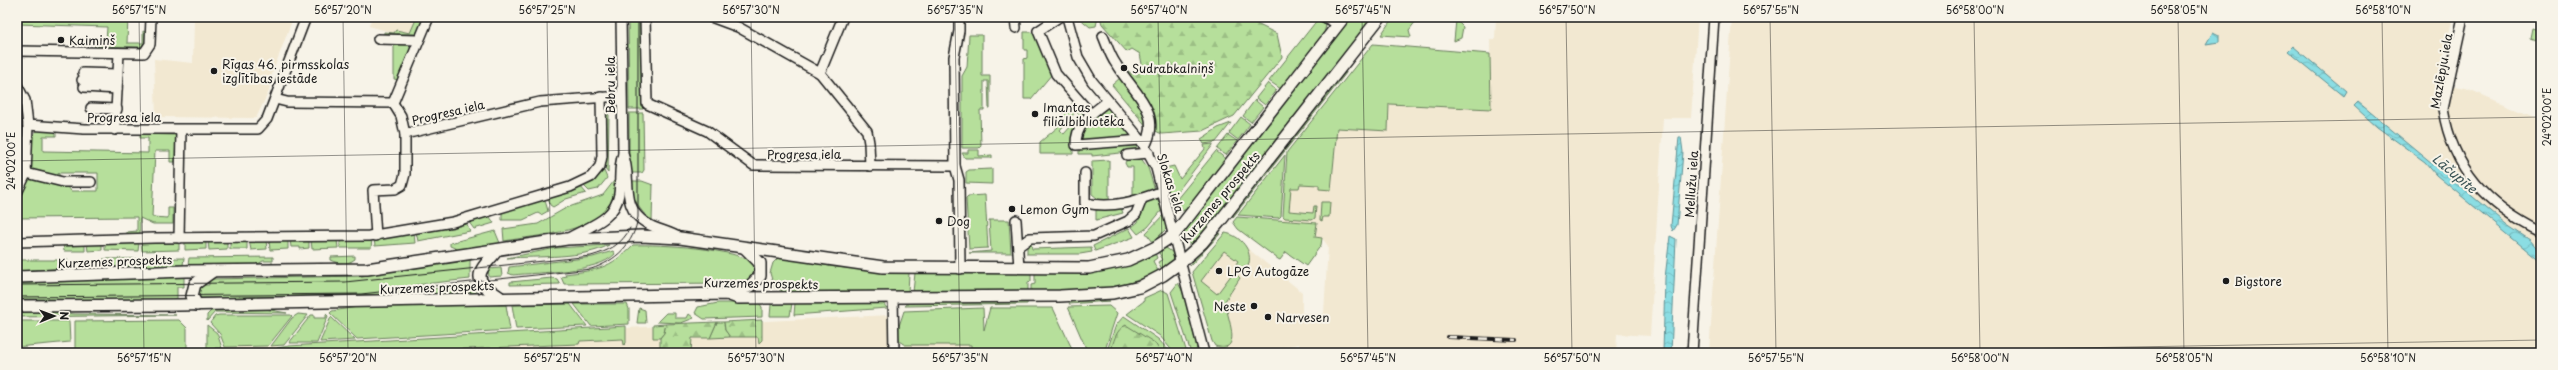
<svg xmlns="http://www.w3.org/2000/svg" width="2558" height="370" font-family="'Playpen Sans',sans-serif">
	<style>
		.built { fill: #f2e8d1 }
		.green { fill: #b6df9b; stroke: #697e5c; fill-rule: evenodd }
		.forest { fill: url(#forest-firs); stroke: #697e5c }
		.water { fill: url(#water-waves); stroke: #5f9093 }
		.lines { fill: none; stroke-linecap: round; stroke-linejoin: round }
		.minor-casing { stroke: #1c1c1c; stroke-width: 12 }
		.major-casing { stroke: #1c1c1c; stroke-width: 14 }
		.minor { stroke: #f7f3e8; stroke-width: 9 }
		.major { stroke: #f7f3e8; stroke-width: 11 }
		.tram { stroke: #1c1c1c; stroke-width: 1 }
		.rail-casing { stroke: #1c1c1c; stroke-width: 4 }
		.rail { stroke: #f7f3e8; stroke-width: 2.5; stroke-dasharray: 8; stroke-linecap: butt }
		.ticks { fill: none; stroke: #1c1c1c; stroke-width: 1; stroke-opacity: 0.45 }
		.poi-dot { fill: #1c1c1c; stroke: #f7f3e8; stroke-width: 1.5 }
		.labels { text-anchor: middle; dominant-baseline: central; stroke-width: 4; stroke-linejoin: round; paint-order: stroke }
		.poi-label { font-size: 12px; fill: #1c1c1c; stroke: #f7f3e8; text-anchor: start }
		.street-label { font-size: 12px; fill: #1c1c1c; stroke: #f7f3e8 }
		.water-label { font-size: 13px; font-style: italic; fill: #3d5658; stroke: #f7f3e8 }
		.neatline { fill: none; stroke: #1c1c1c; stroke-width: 1.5 }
		.ticks-label { font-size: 10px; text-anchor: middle; fill: #1c1c1c }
	</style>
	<defs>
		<pattern id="forest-firs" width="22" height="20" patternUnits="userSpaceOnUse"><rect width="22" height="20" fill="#b6df9b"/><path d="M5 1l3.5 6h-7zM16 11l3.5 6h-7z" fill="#9cbf85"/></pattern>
		<pattern id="water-waves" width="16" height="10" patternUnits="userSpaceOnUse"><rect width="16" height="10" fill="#8bdde3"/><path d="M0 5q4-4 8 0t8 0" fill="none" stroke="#77bdc2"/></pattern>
	</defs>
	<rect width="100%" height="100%" fill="#f7f3e8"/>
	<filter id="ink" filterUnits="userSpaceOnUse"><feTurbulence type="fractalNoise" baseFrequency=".025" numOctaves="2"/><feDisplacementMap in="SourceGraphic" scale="8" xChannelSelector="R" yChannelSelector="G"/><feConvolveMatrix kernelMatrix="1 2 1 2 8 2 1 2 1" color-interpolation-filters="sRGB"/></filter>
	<g filter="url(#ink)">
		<g class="built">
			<path d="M194 17 293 18 272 74 269 91 256 118 156 117 154 59 193 63Z"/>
			<path d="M372 17H417L410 33 396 30 394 33 369 26Z"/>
			<path d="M1496 17H1698L1691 118H1663L1650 336 1617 334 1616 353H1299V344L1256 353H1220L1197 283 1232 236 1302 292V313L1319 315 1324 313 1328 246 1322 238 1315 237 1317 223 1283 220 1285 181 1332 184 1337 128 1388 131 1389 104 1491 109 1490 39H1495Z"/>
			<path d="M1732 17H2453L2437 83 2466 88 2541 120V353H1709Z"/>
			<path d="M890 315V353H378L579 344 580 341 623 339 626 328Z"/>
			<rect x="905" y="345" width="66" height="8"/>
			<path d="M277 346V353H187V348Z"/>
		</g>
		<g class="green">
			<path d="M17 17H128L127 43H143V31L147 33V41L140 47 94 46V42H106L107 27 17 24Z"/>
			<path d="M417 17H425L416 34H384V32L394 33 396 30 410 33Z"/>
			<path d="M628 17H642L643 109H629Z"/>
			<path d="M1350 17H1373L1209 226 1191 244H1186L1183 236 1186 227Z"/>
			<path d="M1393 17H1419L1409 30 1411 37 1381 35Z"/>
			<path d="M1318 19 1326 25 1324 34 1281 89 1269 81Z"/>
			<path d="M1456 20 1463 27 1461 38 1454 41Z"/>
			<path d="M2532 28 2541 31V42L2530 38Z"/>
			<path d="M1024 32H1031L1035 36 1052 74 1031 99H1024V59L1027 58V50H1024Z"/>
			<path d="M969 35H982V76H990V108H989L988 81H984V110H980L981 146 979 148H962V76L967 67Z"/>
			<path d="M394 43H407L412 50 399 80 394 79Z"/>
			<path d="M1373 44 1490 54 1491 109 1389 104 1388 131 1337 128 1331 190 1319 189V185L1300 184 1299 188H1291L1289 211 1313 213 1314 206H1316L1315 218 1312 220 1285 218 1283 216 1287 152Z"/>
			<path d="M1346 72V73L1233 217 1234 211 1324 96Z"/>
			<path d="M1268 83 1276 90 1265 105 1256 98Z"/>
			<path d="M1255 100 1263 107 1251 122 1243 116Z"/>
			<path d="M1073 103 1077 104 1087 114 1073 132V154H1040V142L1058 127 1054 123ZM1076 111 1080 116 1064 134 1060 130Z"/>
			<path d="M1107 106 1134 137 1081 141 1080 130Z"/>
			<path d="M606 113 609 115 608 173 605 169Z"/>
			<path d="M629 113H643L644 170 642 173H629Z"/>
			<path d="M1241 117 1250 124 1238 140 1229 133Z"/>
			<path d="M1231 123 1216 142 1204 144 1201 139 1218 128Z"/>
			<path d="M37 130H56V136H43V151L148 153V138H140V134L176 135 175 162H170V151H155L152 217 168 218V208H173V224H153L140 218V234L127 235V232L137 231V217L17 218V198L22 190 31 138ZM58 173H98V191H71Z"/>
			<path d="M1228 135 1237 141 1226 155 1217 149Z"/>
			<path d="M1134 143 1139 151 1092 156V154H1079V147Z"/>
			<path d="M1213 144V145L1171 200 1164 174 1165 168 1174 166 1180 179 1205 149 1204 145Z"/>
			<path d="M968 150H979V156L992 155V158H965L962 153H968Z"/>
			<path d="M1216 151 1227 160 1188 209 1178 212 1172 205Z"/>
			<path d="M1285 155 1281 216 1279 218 1238 215Z"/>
			<path d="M1140 157 1148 168 1155 190 1127 199 1125 197 1133 196V167H1127L1125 163 1127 159Z"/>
			<path d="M1109 160V201L1103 203 1092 194V161Z"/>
			<path d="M992 169V184L966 183V172L969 170Z"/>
			<path d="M604 171 607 178 598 189 589 191 583 185Z"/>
			<path d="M614 181C616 183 616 190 615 195 604 233 537 235 504 241L503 229 538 224 566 208 603 195Z"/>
			<path d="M629 181H642L653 185 652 221C638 210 633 198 629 181Z"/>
			<path d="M580 186 586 193 566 199 553 207 550 205 548 197Z"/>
			<path d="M985 195 988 248 969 249 966 198 968 196Z"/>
			<path d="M544 197 548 211 541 215 538 213 523 220H502V210Z"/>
			<path d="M1157 197 1162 210 1148 227 1138 234 1132 227 1138 222 1146 202Z"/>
			<path d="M1321 202H1330L1329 217H1323L1322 221 1320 220Z"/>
			<path d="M1121 208 1123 213 1096 220V210Z"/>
			<path d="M1165 213 1168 227 1153 242 1146 233Z"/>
			<path d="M488 214 494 223 474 229 468 221Z"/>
			<path d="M1237 217 1317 223 1315 237 1322 238 1321 245 1306 266 1286 252 1280 260 1278 259 1238 229 1233 222Z"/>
			<path d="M989 220H1009L1011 253H969L991 251Z"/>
			<path d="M466 222 470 231 418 241 416 232Z"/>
			<path d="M1129 228 1134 237 1095 251 1093 246Z"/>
			<path d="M495 231 500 243 461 251 450 246V243Z"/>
			<path d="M414 232 415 243 375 246 374 239Z"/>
			<path d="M1221 233 1190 266C1191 258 1213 235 1221 233Z"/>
			<path d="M1225 233C1240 235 1254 251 1248 266L1241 268 1236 264 1238 261 1224 251 1201 281 1217 294 1232 274 1235 273 1240 278 1225 301C1226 315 1245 355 1215 346L1212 341 1192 272Z"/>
			<path d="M372 239 371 248H340V240Z"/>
			<path d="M247 240V249H230V241Z"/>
			<path d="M249 240H266L267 249 251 250Z"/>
			<path d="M269 240H288V249L270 250Z"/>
			<path d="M290 240H309V248L300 249V247H291Z"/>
			<path d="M311 240H337L338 248 312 249Z"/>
			<path d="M185 241H206V249L185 250Z"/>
			<path d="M208 241H227V249L209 250Z"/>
			<path d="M139 243 138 251 105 250V244Z"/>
			<path d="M141 243H179V250L142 251Z"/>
			<path d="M1031 243 1032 249 1091 247 1092 252 1080 254H1027V245Z"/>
			<path d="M63 244H85V251H64Z"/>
			<path d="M87 244H102V250L88 251Z"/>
			<path d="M609 245C583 259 539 256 507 258L556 248Z"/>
			<path d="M633 245C659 244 736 248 756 264L754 277 749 282 738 283 564 284 561 277 566 276 565 274C598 270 609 269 633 245Z"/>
			<path d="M1166 248 1172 252 1174 259 1162 269 1158 262 1163 260 1158 251Z"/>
			<path d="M613 251 615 254C597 273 539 272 513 275L508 273 509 267 593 257Z"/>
			<path d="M1155 253 1157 258 1153 261 1158 271C1119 293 1074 291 1031 292V285L1035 284V273C1077 273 1117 275 1155 253Z"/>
			<path d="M355 256V259C347 265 340 264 331 260V257Z"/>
			<path d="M273 257V261H263L256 265H188L189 258Z"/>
			<path d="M779 257 835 267 909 273 908 292 787 293 774 287 770 273 773 263Z"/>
			<path d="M184 258 183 265 103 267V259Z"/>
			<path d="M470 258V279L415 285 402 295 198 298 200 285H209V280L212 279 362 276Z"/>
			<path d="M17 260H68V268L17 271Z"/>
			<path d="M501 268 502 276 489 277 488 269Z"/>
			<path d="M915 273H1031V281L1028 282V292H913Z"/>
			<path d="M184 276V287H177V300L17 299V282Z"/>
			<path d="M552 278 557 279 560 284 510 285V282Z"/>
			<path d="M1178 283 1183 292 1197 347 1195 353H1191L1171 292Z"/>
			<path d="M472 285 476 291 475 294 415 295 421 290Z"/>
			<path d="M1162 290 1168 293 1187 353H1174L1160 336 1127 314 1144 301V298Z"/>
			<path d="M1072 300 1110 301 1069 304Z"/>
			<path d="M1028 301 1027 304 905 306 910 302Z"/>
			<path d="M882 302 887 308 794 315 795 303Z"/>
			<path d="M718 303H759L762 307V317L704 319 695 313 698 307Z"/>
			<path d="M774 303H792L790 316H770L771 305Z"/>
			<path d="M570 304 587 326 516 329 512 305Z"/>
			<path d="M574 304H627L629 309V324L591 326Z"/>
			<path d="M506 305 510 330 357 339 330 313 332 311 364 306Z"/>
			<path d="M1109 306 1117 313 1104 353H1088L1068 307Z"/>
			<path d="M254 307 287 313 215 312 207 321V315L213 309Z"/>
			<path d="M639 308 645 310 646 323H637Z"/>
			<path d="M983 308 984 330 990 308H1053L1074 353H971V345H905L899 341 898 329 904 311Z"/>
			<path d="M17 310 75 314 176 315 17 317Z"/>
			<path d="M666 313H675V318H687L689 314 694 318 681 323 657 322Z"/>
			<path d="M298 314 308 315 284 345 271 346 292 318Z"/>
			<path d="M326 314 328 316 317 343H289L311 315H314V318H326Z"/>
			<path d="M219 315H291L292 316 268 346 225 347 220 334 210 323 215 316Z"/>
			<path d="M1124 316 1158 339 1171 353H1106L1116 325Z"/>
			<path d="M331 317 355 340 320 342Z"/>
			<path d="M179 320 187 328V353H75V321Z"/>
			<path d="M17 321H69L70 342 17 347Z"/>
			<path d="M717 322H724L725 330 730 337 710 338Z"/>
			<path d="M666 324 664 333 660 338H653V325Z"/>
			<path d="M207 325 217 333 222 348H215V353L207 351Z"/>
			<path d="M626 326V343L624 345 623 339 580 341 579 344 554 345 378 353H277V348L289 346Z"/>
		</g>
		<g class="forest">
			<path d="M1078 17H1098L1096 26 1090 27Z"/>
			<path d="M1100 17H1243L1277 34 1282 57 1234 116 1202 131 1162 134 1147 127 1112 85 1128 71 1132 74 1142 64 1140 54 1132 49 1127 52 1102 24Z"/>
			<path d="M762 320V340L759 343 758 337H730L725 330 724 322Z"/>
			<path d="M717 322 710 338H692L691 353H660V338L664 333 666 324Z"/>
			<path d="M1126 325 1155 343 1161 353H1110C1114 342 1115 330 1126 325Z"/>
		</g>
		<g class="water">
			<path d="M2213 32 2219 35V42L2206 44Z"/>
			<path d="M2293 46 2346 91 2343 96 2288 51Z"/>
			<path d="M2358 102 2507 225 2530 240 2541 253V262L2436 175 2425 162 2377 127 2354 106Z"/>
			<path d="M1679 137H1681L1683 152 1677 225 1673 231 1671 226Z"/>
			<path d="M1670 236 1676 239 1671 353H1663L1665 278Z"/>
		</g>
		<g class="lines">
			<defs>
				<g id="minor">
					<path d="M645 17 647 104 707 131 753 165 955 166"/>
					<path d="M711 17 738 27 820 73 867 131 869 143 870 166"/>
					<path d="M959 17V31L954 57 955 166 959 180 960 269"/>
					<path d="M1015 17 1016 28"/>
					<path d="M1059 17 1038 31 1056 74 1091 114"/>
					<path d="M1067 17 1078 57 1092 81 1141 140 1156 168 1204 353"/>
					<path d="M1324 17 1338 24"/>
					<path d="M2463 17 2443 109C2453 170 2488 206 2541 232"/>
					<path d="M1103 36C1107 45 1110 56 1116 64 1131 90 1164 112 1145 146"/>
					<path d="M378 39 418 40"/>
					<path d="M17 51 144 53 150 44 151 17"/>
					<path d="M83 73 118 74"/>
					<path d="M820 73 843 17"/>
					<path d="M82 80 118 81"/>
					<path d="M17 85 25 100 28 125 84 129H258L267 119 306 17"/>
					<path d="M84 87 117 89"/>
					<path d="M275 99 287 102 393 103 401 116 405 134 540 102 621 96"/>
					<path d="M1108 101C1092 113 1075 124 1076 145L1141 140"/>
					<path d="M393 103 429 17"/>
					<path d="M91 108 117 109"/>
					<path d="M115 130 119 53"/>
					<path d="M623 154C633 179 619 206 646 223 657 230 669 231 680 238"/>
					<path d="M1127 155 1149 153"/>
					<path d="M26 173 63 182H91"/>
					<path d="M1085 173V203C1114 209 1136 201 1163 191"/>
					<path d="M17 193 26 174 28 125"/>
					<path d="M1016 220 1019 268"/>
					<path d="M376 236 373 190 395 189 402 185 405 174V134"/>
					<path d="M179 238 181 130"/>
					<path d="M567 239C586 227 615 221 619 194 621 180 618 167 623 154L621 17"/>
					<path d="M17 242 154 238 369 236 453 222 570 187 591 177 600 166 602 156 601 97"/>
					<path d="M1019 246 1030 238 1094 236 1128 221 1136 214 1142 199"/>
					<path d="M893 297 894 353"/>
					<path d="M1692 353 1714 17"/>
				</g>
				<g id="major">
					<path d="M497 250C490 261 470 274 486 287 490 291 496 294 501 298"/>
					<path d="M17 277 186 271 367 269 567 239 641 236 680 238 883 267 1089 268 1128 260 1154 248 1174 235 1344 17"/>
					<path d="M727 294 750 286 760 276V263L745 248"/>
					<path d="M197 305 192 296 195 284 213 271"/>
					<path d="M17 306 179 305 727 294 738 298 1060 296 1113 293 1140 287 1163 275 1181 262 1202 243 1221 220 1380 17"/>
				</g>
			</defs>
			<use href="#minor" class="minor-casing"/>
			<use href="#major" class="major-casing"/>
			<use href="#minor" class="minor"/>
			<use href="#major" class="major"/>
			<g class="tram">
				<path d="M17 285 345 282 591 256C608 251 622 245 630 228"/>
				<path d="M17 297 361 294 591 269C616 261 634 244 638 217V17"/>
			</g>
			<defs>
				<path id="rail" d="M1448 337 1516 340"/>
			</defs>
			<use href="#rail" class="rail-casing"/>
			<use href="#rail" class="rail"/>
		</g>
	</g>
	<path class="ticks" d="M139 17 144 353M343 17 348 353M547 17 552 353M751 17 756 353M955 17 960 353M1158 17 1164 353M1362 17 1368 353M1566 17 1572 353M1770 17 1776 353M1974 17 1980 353M2178 17 2184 353M2382 17 2388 353M17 161 2541 117M1778 353 2541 340"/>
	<g class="poi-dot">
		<circle cx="61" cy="40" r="4"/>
		<circle cx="1124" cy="68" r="4"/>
		<circle cx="214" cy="71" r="4"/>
		<circle cx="1035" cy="114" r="4"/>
		<circle cx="1012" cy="209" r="4"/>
		<circle cx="939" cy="221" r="4"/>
		<circle cx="1219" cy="271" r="4"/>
		<circle cx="2226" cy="281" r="4"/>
		<circle cx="1254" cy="306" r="4"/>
		<circle cx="1268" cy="317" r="4"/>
	</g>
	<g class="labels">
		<g class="poi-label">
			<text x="69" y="40">Kaimiņš</text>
			<text x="222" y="64">Rīgas 46. pirmsskolas<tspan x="222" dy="14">izglītības iestāde</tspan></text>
			<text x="1132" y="68">Sudrabkalniņš</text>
			<text x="1043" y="107">Imantas<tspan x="1043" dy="14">filiālbibliotēka</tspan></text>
			<text x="1020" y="209">Lemon Gym</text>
			<text x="947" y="221">Dog</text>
			<text x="1227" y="271">LPG Autogāze</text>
			<text x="2234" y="281">Bigstore</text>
			<text x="1246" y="306" text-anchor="end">Neste</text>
			<text x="1276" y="317">Narvesen</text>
		</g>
		<g class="street-label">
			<text transform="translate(2441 71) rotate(-80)">Mazlēpju iela</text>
			<text transform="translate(610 85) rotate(-90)">Bebru iela</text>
			<text transform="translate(448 112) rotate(-13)">Progresa iela</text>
			<text x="124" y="117">Progresa iela</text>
			<text x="804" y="154">Progresa iela</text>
			<text transform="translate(1171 183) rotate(72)">Slokas iela</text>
			<text transform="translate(1691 184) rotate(-86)">Mellužu iela</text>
			<text transform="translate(1220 197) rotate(-50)">Kurzemes prospekts</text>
			<text transform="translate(115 261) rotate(-2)">Kurzemes prospekts</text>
			<text transform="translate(761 283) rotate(1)">Kurzemes prospekts</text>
			<text transform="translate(437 287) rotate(-2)">Kurzemes prospekts</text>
		</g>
		<g class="water-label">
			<text transform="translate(2455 173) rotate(40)">Lāčupīte</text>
		</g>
	</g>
	<rect width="2558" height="370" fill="none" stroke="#f7f3e8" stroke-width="44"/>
	<g transform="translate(54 316) rotate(89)" stroke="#f7f3e8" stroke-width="3" paint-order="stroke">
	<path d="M0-3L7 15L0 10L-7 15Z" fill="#1c1c1c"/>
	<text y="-6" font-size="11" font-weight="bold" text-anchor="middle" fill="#1c1c1c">N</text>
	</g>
	<rect x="22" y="22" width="2514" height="326" class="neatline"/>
	<g class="ticks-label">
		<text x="139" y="14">56°57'15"N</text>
		<text x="343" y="14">56°57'20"N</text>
		<text x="547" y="14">56°57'25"N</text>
		<text x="751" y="14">56°57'30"N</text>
		<text x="955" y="14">56°57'35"N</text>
		<text x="1159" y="14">56°57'40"N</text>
		<text x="1363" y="14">56°57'45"N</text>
		<text x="1567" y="14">56°57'50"N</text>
		<text x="1771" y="14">56°57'55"N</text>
		<text x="1975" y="14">56°58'00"N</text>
		<text x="2179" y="14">56°58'05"N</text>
		<text x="2383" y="14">56°58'10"N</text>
		<text transform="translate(2547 117) rotate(-90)" y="4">24°02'00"E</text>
		<text transform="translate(11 161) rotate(-90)" y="4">24°02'00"E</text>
		<text x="144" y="362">56°57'15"N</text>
		<text x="348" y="362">56°57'20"N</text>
		<text x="552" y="362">56°57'25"N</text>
		<text x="756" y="362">56°57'30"N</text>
		<text x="960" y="362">56°57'35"N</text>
		<text x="1164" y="362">56°57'40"N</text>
		<text x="1368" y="362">56°57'45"N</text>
		<text x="1572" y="362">56°57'50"N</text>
		<text x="1776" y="362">56°57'55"N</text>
		<text x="1980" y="362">56°58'00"N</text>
		<text x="2184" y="362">56°58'05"N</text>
		<text x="2388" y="362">56°58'10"N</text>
	</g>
</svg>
